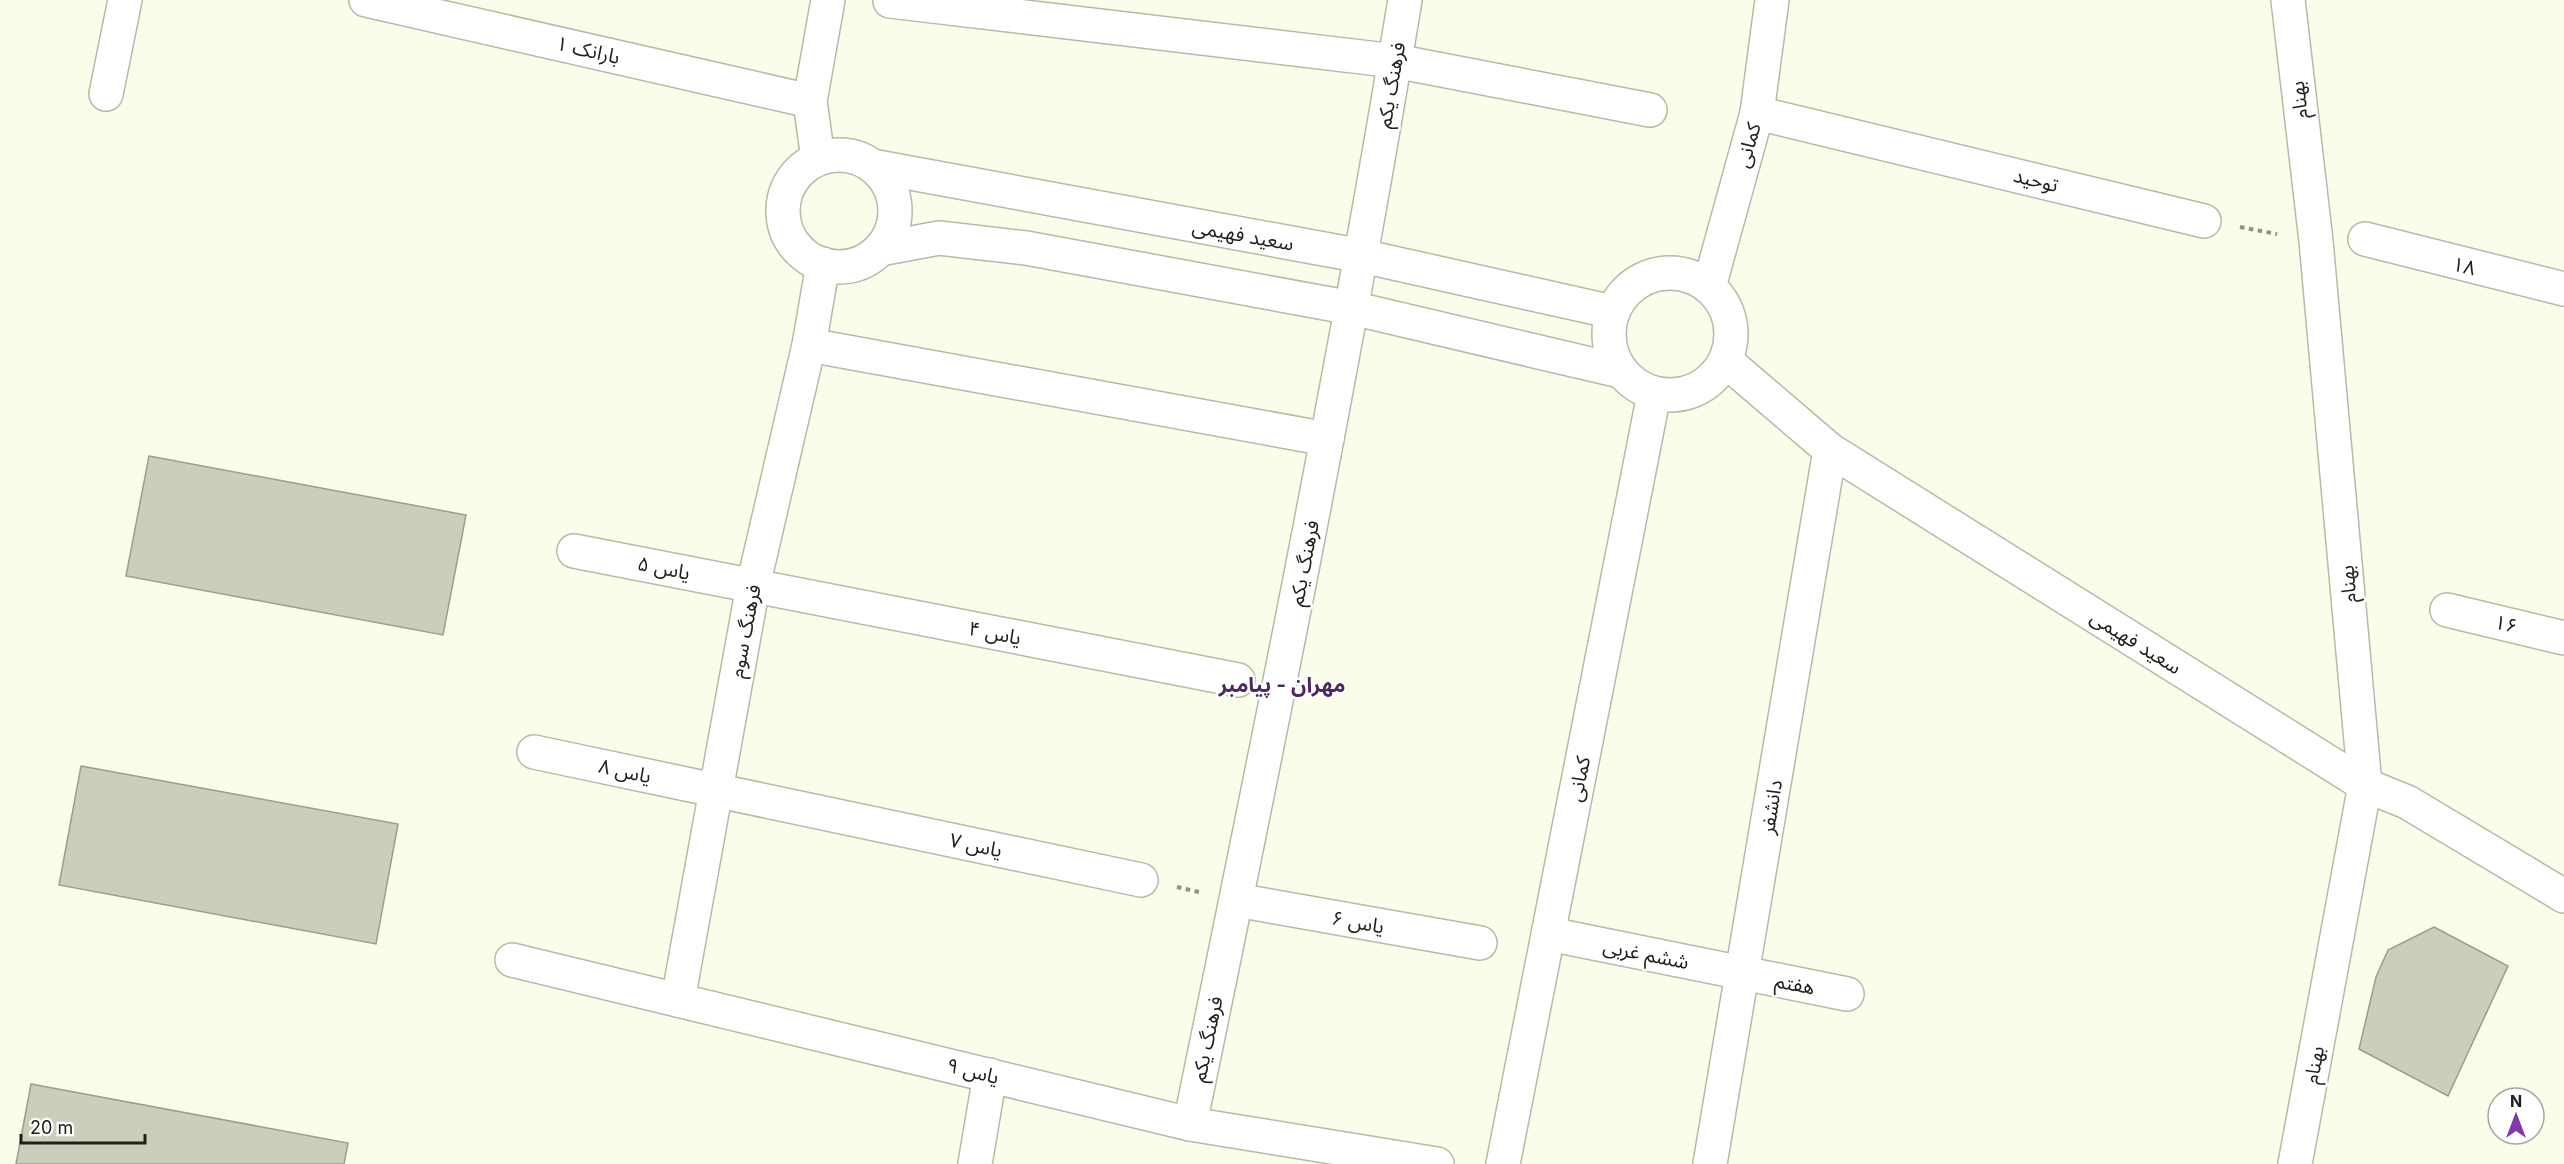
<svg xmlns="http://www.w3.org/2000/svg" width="2564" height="1164" font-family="Inter,'Noto Sans Arabic',sans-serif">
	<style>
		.building { fill: #cbcebb; stroke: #9a9e8c; stroke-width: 1.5 }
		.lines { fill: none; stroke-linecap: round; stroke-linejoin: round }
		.minor-casing { stroke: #b7baa8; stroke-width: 36 }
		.secondary-casing { stroke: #b7baa8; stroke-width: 36 }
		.path { stroke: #909284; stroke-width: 4; stroke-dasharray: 4.5 4.5; stroke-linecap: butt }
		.minor { stroke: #fff; stroke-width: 33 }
		.secondary { stroke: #fff; stroke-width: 33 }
		.labels { text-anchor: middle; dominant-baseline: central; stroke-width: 5; stroke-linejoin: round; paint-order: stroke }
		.street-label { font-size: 20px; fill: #20211a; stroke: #fff }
		.neighbourhood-label { font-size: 21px; font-weight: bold; fill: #4d2960; stroke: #fff }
	</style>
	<rect width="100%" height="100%" fill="#f9fde9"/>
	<g class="building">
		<path d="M149 456 466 515 443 635 126 576Z"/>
		<path d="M81 766 398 824 376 944 59 885Z"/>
		<path d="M2434 927 2508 966 2448 1096 2359 1049 2376 977 2388 950Z"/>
		<path d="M31 1084 348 1143 344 1164H16Z"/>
	</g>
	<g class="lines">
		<defs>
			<g id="minor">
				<path d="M366 0 810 101"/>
				<path d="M890 1 1395 61 1650 110"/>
				<path d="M106 94 125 0"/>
				<path d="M1757 113 2204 221"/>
				<path d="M818 159 810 101 828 0"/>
				<path d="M2365 239 2564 289"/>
				<path d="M1709 287 1757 113 1772 0"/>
				<path d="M809 345 1327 439"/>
				<path d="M574 551 1238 680"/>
				<path d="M2447 610 2564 638"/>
				<path d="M534 752 1141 880"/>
				<path d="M1236 900 1480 943"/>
				<path d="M1549 934 1847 994"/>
				<path d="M512 960 1190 1124 1437 1164"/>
				<path d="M678 1000 753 586 809 345 823 264"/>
				<path d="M1190 1124C1267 750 1343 377 1405 0"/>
				<path d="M975 1164 990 1075"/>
				<path d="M1503 1164 1654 394"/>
				<path d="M1710 1164 1830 450"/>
			</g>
			<g id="secondary">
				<path d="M2288 0 2316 241 2365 785 2295 1164"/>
				<circle cx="839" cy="211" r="56"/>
				<path d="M872 166 1362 256 1613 312"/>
				<path d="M880 249 939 238 1026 248 1352 308 1620 371"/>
				<circle cx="1670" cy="334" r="61"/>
				<path d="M1726 361 1830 450 2365 785 2407 802 2564 896"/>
			</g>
		</defs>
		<use href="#minor" class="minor-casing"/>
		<use href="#secondary" class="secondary-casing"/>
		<g class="path">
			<path d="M2240 227 2277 234"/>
			<path d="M1177 887 1199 892"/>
		</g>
		<use href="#minor" class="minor"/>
		<use href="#secondary" class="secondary"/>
	</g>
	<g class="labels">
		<g class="street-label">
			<text transform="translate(588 50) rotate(13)">بارانک ۱</text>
			<text transform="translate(1391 85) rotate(-80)">فرهنگ یکم</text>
			<text transform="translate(2299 100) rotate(-97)">بهنام</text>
			<text transform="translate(1748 145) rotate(-74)">کمانی</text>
			<text transform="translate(2036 180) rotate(14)">توحید</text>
			<text transform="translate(1243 235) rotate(10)">سعید فهیمی</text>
			<text transform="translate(2464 266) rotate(13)">۱۸</text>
			<text transform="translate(1304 563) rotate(-79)">فرهنگ یکم</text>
			<text transform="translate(664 568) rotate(11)">یاس ۵</text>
			<text transform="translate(2348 584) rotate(-95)">بهنام</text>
			<text transform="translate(2506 624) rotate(13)">۱۶</text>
			<text transform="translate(745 631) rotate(-79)">فرهنگ سوم</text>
			<text transform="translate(995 633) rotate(11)">یاس ۴</text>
			<text transform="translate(2136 642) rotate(32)">سعید فهیمی</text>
			<text transform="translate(625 771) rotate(12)">یاس ۸</text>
			<text transform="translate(1579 779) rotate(-79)">کمانی</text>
			<text transform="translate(1771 807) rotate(-81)">دانشفر</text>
			<text transform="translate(976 845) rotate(12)">یاس ۷</text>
			<text transform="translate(1358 922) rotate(10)">یاس ۶</text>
			<text transform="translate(1646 954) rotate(11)">ششم غربی</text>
			<text transform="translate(1795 984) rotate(11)">هفتم</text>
			<text transform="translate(1207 1039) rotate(-78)">فرهنگ یکم</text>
			<text transform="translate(2314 1065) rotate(-80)">بهنام</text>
			<text transform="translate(973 1071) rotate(14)">یاس ۹</text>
		</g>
		<g class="neighbourhood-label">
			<text x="1282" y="684">مهران - پیامبر</text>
		</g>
	</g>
	<g transform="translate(2516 1116)"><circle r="28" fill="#ffffff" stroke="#a6a6a3" stroke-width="1.5"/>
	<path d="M0-4.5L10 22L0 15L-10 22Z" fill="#8337a9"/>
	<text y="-9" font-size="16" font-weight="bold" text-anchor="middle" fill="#20211a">N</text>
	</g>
	<path d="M21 1134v9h124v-9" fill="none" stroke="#20211a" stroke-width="3"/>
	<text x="30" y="1134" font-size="18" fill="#20211a" stroke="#ffffff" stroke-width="4.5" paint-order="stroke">20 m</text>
</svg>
